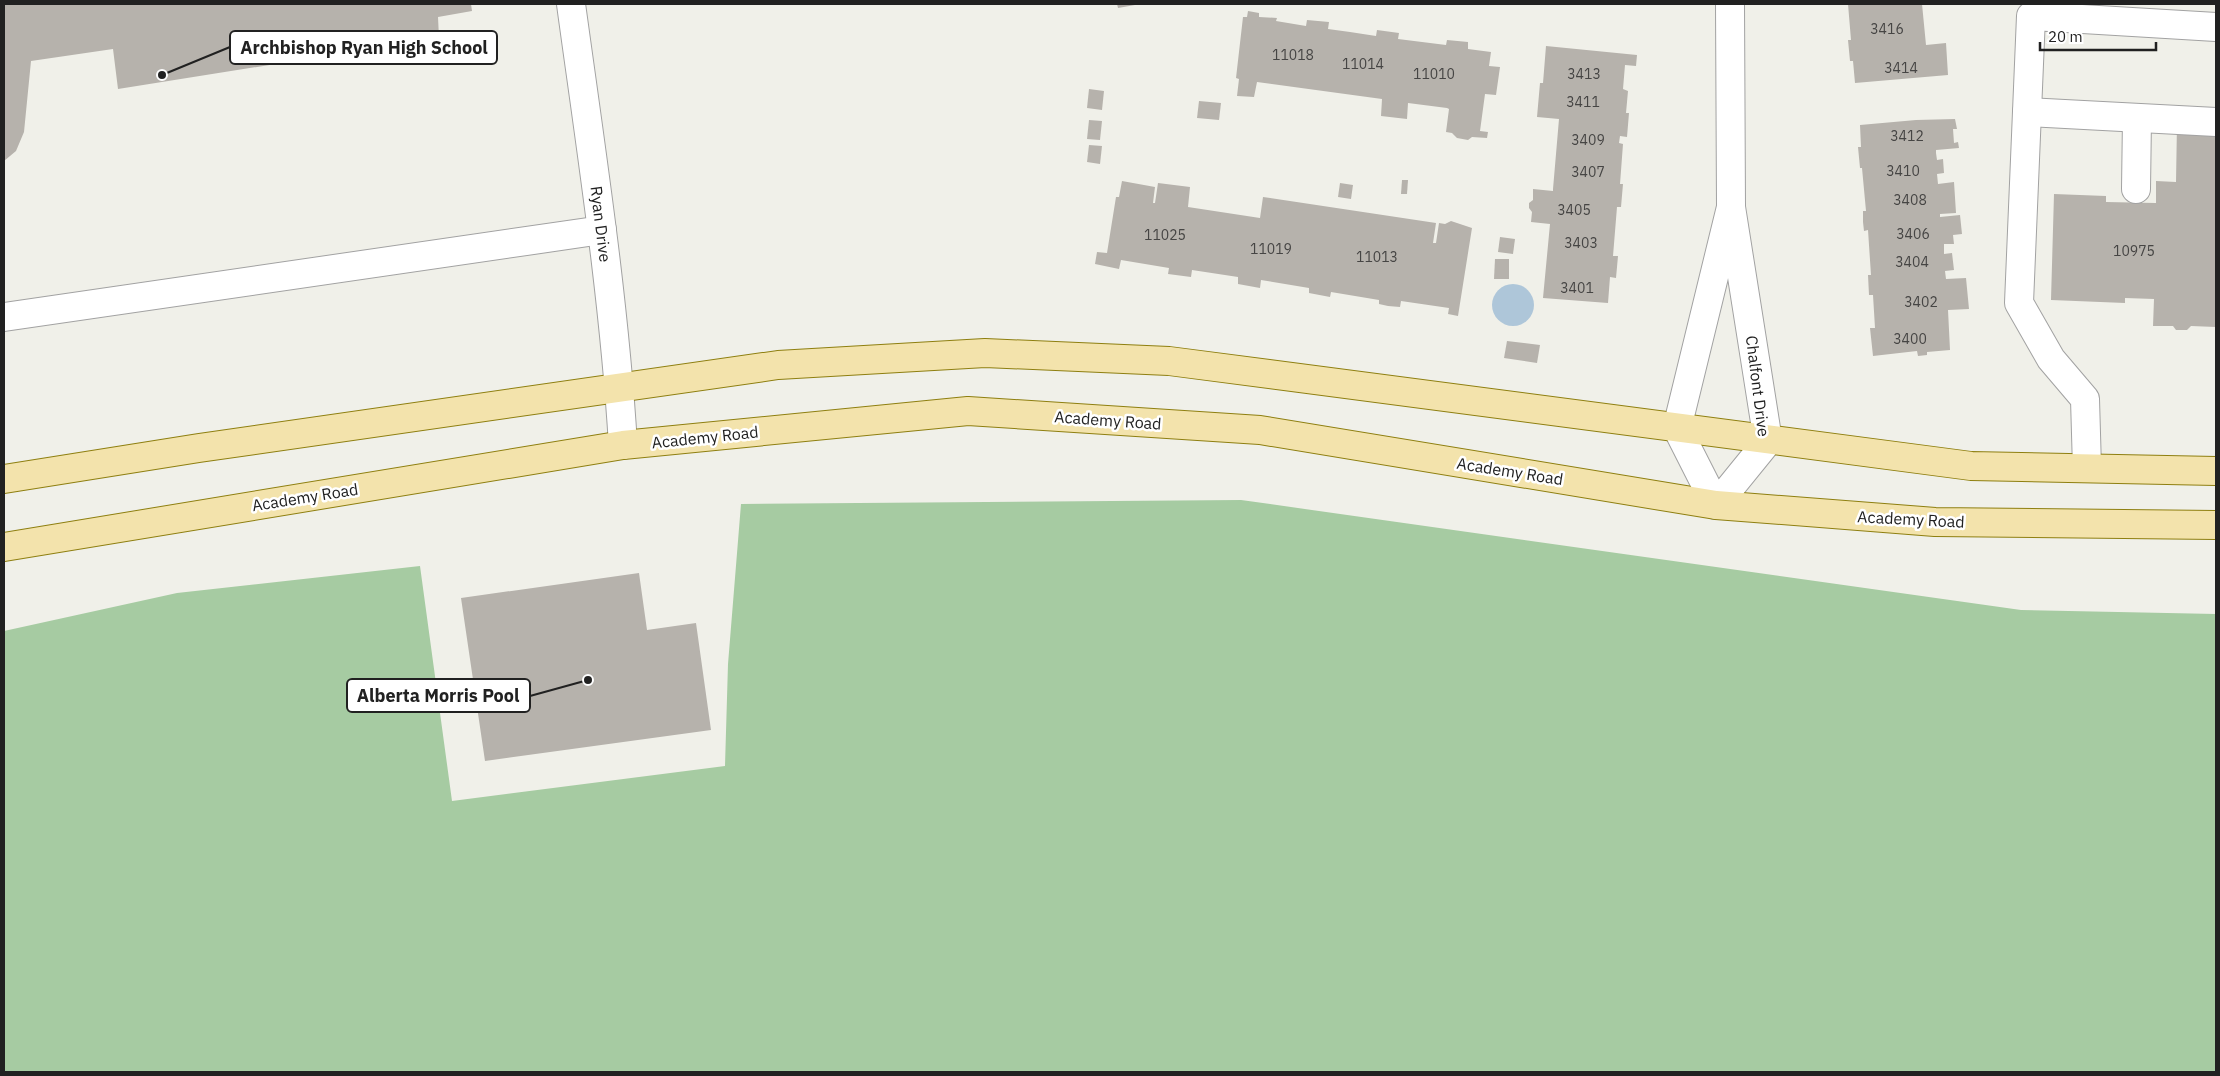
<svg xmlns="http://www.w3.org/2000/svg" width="2220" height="1076" font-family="'IBM Plex Sans',sans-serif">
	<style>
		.forest { fill: #a6cba2 }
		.water { fill: #aec6d9 }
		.building { fill: #b6b2ac }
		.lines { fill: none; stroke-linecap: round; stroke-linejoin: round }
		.minor-casing { stroke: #a2a2a2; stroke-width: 30 }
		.major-casing { stroke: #8e7f10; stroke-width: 30 }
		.minor { stroke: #fff; stroke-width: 28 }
		.major { stroke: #f3e3ac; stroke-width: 28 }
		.labels { text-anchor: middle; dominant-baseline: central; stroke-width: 5; stroke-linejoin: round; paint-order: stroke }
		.number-label { font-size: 14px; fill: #464544 }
		.street-label { font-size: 16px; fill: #212121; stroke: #fff }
		.leader { fill: none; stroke: #212121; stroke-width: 2 }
		.callout-dot { fill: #212121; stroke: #fff; stroke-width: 2 }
		.callout { fill: #fff; stroke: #212121; stroke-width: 2 }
		.callout-label { font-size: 18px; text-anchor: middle; font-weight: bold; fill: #212121 }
	</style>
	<rect width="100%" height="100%" fill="#f0f0e9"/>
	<path class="forest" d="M1241 500 2021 610 2216 614V1072H4V631L177 593 420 566 452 801 725 766 728 664 741 504Z"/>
	<circle class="water" cx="1513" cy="305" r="21"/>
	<g class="building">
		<path d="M4 4H471L472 11 438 17 439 38 118 89 113 49 31 61 24 132 16 151 4 161Z"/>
		<path d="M1117 4H1135V5L1118 8Z"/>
		<path d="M1848 4H1922L1926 45 1946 43 1948 75 1855 83 1853 61H1850L1848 40H1851Z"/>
		<path d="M1248 11 1259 13V17L1277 18 1276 21 1306 26 1307 20 1329 22 1328 29 1350 32 1376 36 1377 30 1399 33 1398 39 1446 45 1447 40 1468 42V49L1491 52 1489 66 1500 67 1496 95 1485 94 1480 131 1488 132 1487 138 1472 137 1468 140 1457 138 1452 133 1446 132 1449 109 1447 108 1408 103 1407 119 1381 116 1382 99 1257 82 1254 97 1237 96 1239 79 1236 78 1243 17H1247Z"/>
		<path d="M1546 46 1637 55 1636 66 1625 65 1623 89 1628 91 1626 113H1629L1627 137 1620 136 1619 143 1623 144 1620 184H1623L1621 207H1617L1613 256H1618L1616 278 1610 277 1608 303 1543 298 1550 224 1531 222 1532 212 1529 208V203L1533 200V189L1553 191V189L1559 119 1537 117 1540 83H1543Z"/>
		<path d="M1089 89 1104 91 1102 110 1087 108Z"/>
		<path d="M1199 101 1221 103 1219 120 1197 118Z"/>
		<path d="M1955 119 1957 129H1953L1954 143 1958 142 1959 148 1936 150V153L1937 160 1943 159 1944 173 1937 174 1938 184 1954 182 1956 213 1940 214V217L1960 215 1962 234 1953 235 1954 244H1944V254L1952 253 1954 270 1945 271 1946 279 1966 278 1969 309 1948 310 1950 350 1927 352V355L1918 356 1917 351 1873 356 1870 328H1875L1873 295H1869L1868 275H1871L1868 230 1864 231 1863 222V211H1866L1862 168H1860L1858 147H1861L1860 125 1916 120Z"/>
		<path d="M1089 120 1102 121 1100 140 1087 139Z"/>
		<path d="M2177 123 2216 124V327L2191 326 2187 330H2176L2173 326H2153L2154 299 2125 298V303L2051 300 2054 194 2106 196V202L2156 203V181L2176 182Z"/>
		<path d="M1089 145 1102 146 1100 164 1087 162Z"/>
		<path d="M1402 180H1408L1407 194H1401Z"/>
		<path d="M1122 181 1155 187 1153 203H1155L1158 183 1190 187 1188 207 1260 218 1263 197 1436 223 1433 243H1436L1439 223 1445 224 1451 221 1472 228 1458 316 1448 314 1449 308 1401 301 1400 307 1388 306 1379 304V300L1331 292 1330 297 1309 293V288L1261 280 1260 288 1238 284V277L1192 270 1191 277 1168 274 1169 268 1121 260 1119 269 1095 264 1097 252 1107 253 1116 197H1119Z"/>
		<path d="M1340 183 1353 185 1351 199 1338 197Z"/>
		<path d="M1500 237 1515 239 1513 254 1498 252Z"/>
		<path d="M1495 259H1509V279H1494Z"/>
		<path d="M1507 341 1540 345 1537 363 1504 358Z"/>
		<path d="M639 573 647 630 696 623 711 730 485 761 461 598Z"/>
	</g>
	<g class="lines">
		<defs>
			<g id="minor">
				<path d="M571 4C591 150 614 297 623 445"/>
				<path d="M1730 4 1731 207 1768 441 1716 505 1677 428 1731 207"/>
				<path d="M2027 112 2216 122"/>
				<path d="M2136 189 2137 118"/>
				<path d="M4 317 602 230"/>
				<path d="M2087 468 2085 399 2051 359 2019 303 2031 16 2216 27"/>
			</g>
			<g id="major">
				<path d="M4 479 199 448 778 365 985 353 1169 361 1971 466 2216 471"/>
				<path d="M4 547 623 445 968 411 1260 430 1716 505 1935 522 2216 525"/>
			</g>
		</defs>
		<use href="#minor" class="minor-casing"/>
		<use href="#major" class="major-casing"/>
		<use href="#minor" class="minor"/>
		<use href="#major" class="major"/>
	</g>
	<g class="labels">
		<g class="number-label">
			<text x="1887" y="29">3416</text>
			<text x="1293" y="55">11018</text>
			<text x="1363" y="64">11014</text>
			<text x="1901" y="68">3414</text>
			<text x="1434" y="74">11010</text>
			<text x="1584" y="74">3413</text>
			<text x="1583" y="102">3411</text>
			<text x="1907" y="136">3412</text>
			<text x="1588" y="140">3409</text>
			<text x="1903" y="171">3410</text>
			<text x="1588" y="172">3407</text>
			<text x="1910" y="200">3408</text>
			<text x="1574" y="210">3405</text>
			<text x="1913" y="234">3406</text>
			<text x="1165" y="235">11025</text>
			<text x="1581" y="243">3403</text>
			<text x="1271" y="249">11019</text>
			<text x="2134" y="251">10975</text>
			<text x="1377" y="257">11013</text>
			<text x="1912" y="262">3404</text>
			<text x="1577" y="288">3401</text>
			<text x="1921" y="302">3402</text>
			<text x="1910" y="339">3400</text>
		</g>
		<g class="street-label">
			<text transform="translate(601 224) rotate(83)">Ryan Drive</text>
			<text transform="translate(1758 386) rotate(83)">Chalfont Drive</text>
			<text transform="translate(1108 420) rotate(4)">Academy Road</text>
			<text transform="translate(705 437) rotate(-6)">Academy Road</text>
			<text transform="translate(1510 471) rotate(9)">Academy Road</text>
			<text transform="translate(305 497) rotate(-9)">Academy Road</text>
			<text transform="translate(1911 519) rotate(3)">Academy Road</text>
		</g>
	</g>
	<path class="leader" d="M162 75L230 47M588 680L530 696"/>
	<g class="callout-dot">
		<circle cx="162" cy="75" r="5"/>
		<circle cx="588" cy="680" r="5"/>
	</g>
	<g class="callout">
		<rect x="230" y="31" width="267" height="33" rx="5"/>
		<rect x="347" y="679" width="183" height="33" rx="5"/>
	</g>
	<g class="callout-label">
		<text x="364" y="54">Archbishop Ryan High School</text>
		<text x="438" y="702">Alberta Morris Pool</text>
	</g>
	<rect width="2220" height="1076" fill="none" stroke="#212121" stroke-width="10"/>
	<path d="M2040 42v8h116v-8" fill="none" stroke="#212121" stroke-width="2.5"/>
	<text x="2048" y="42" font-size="15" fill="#212121" stroke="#ffffff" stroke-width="4" paint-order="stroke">20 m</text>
</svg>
